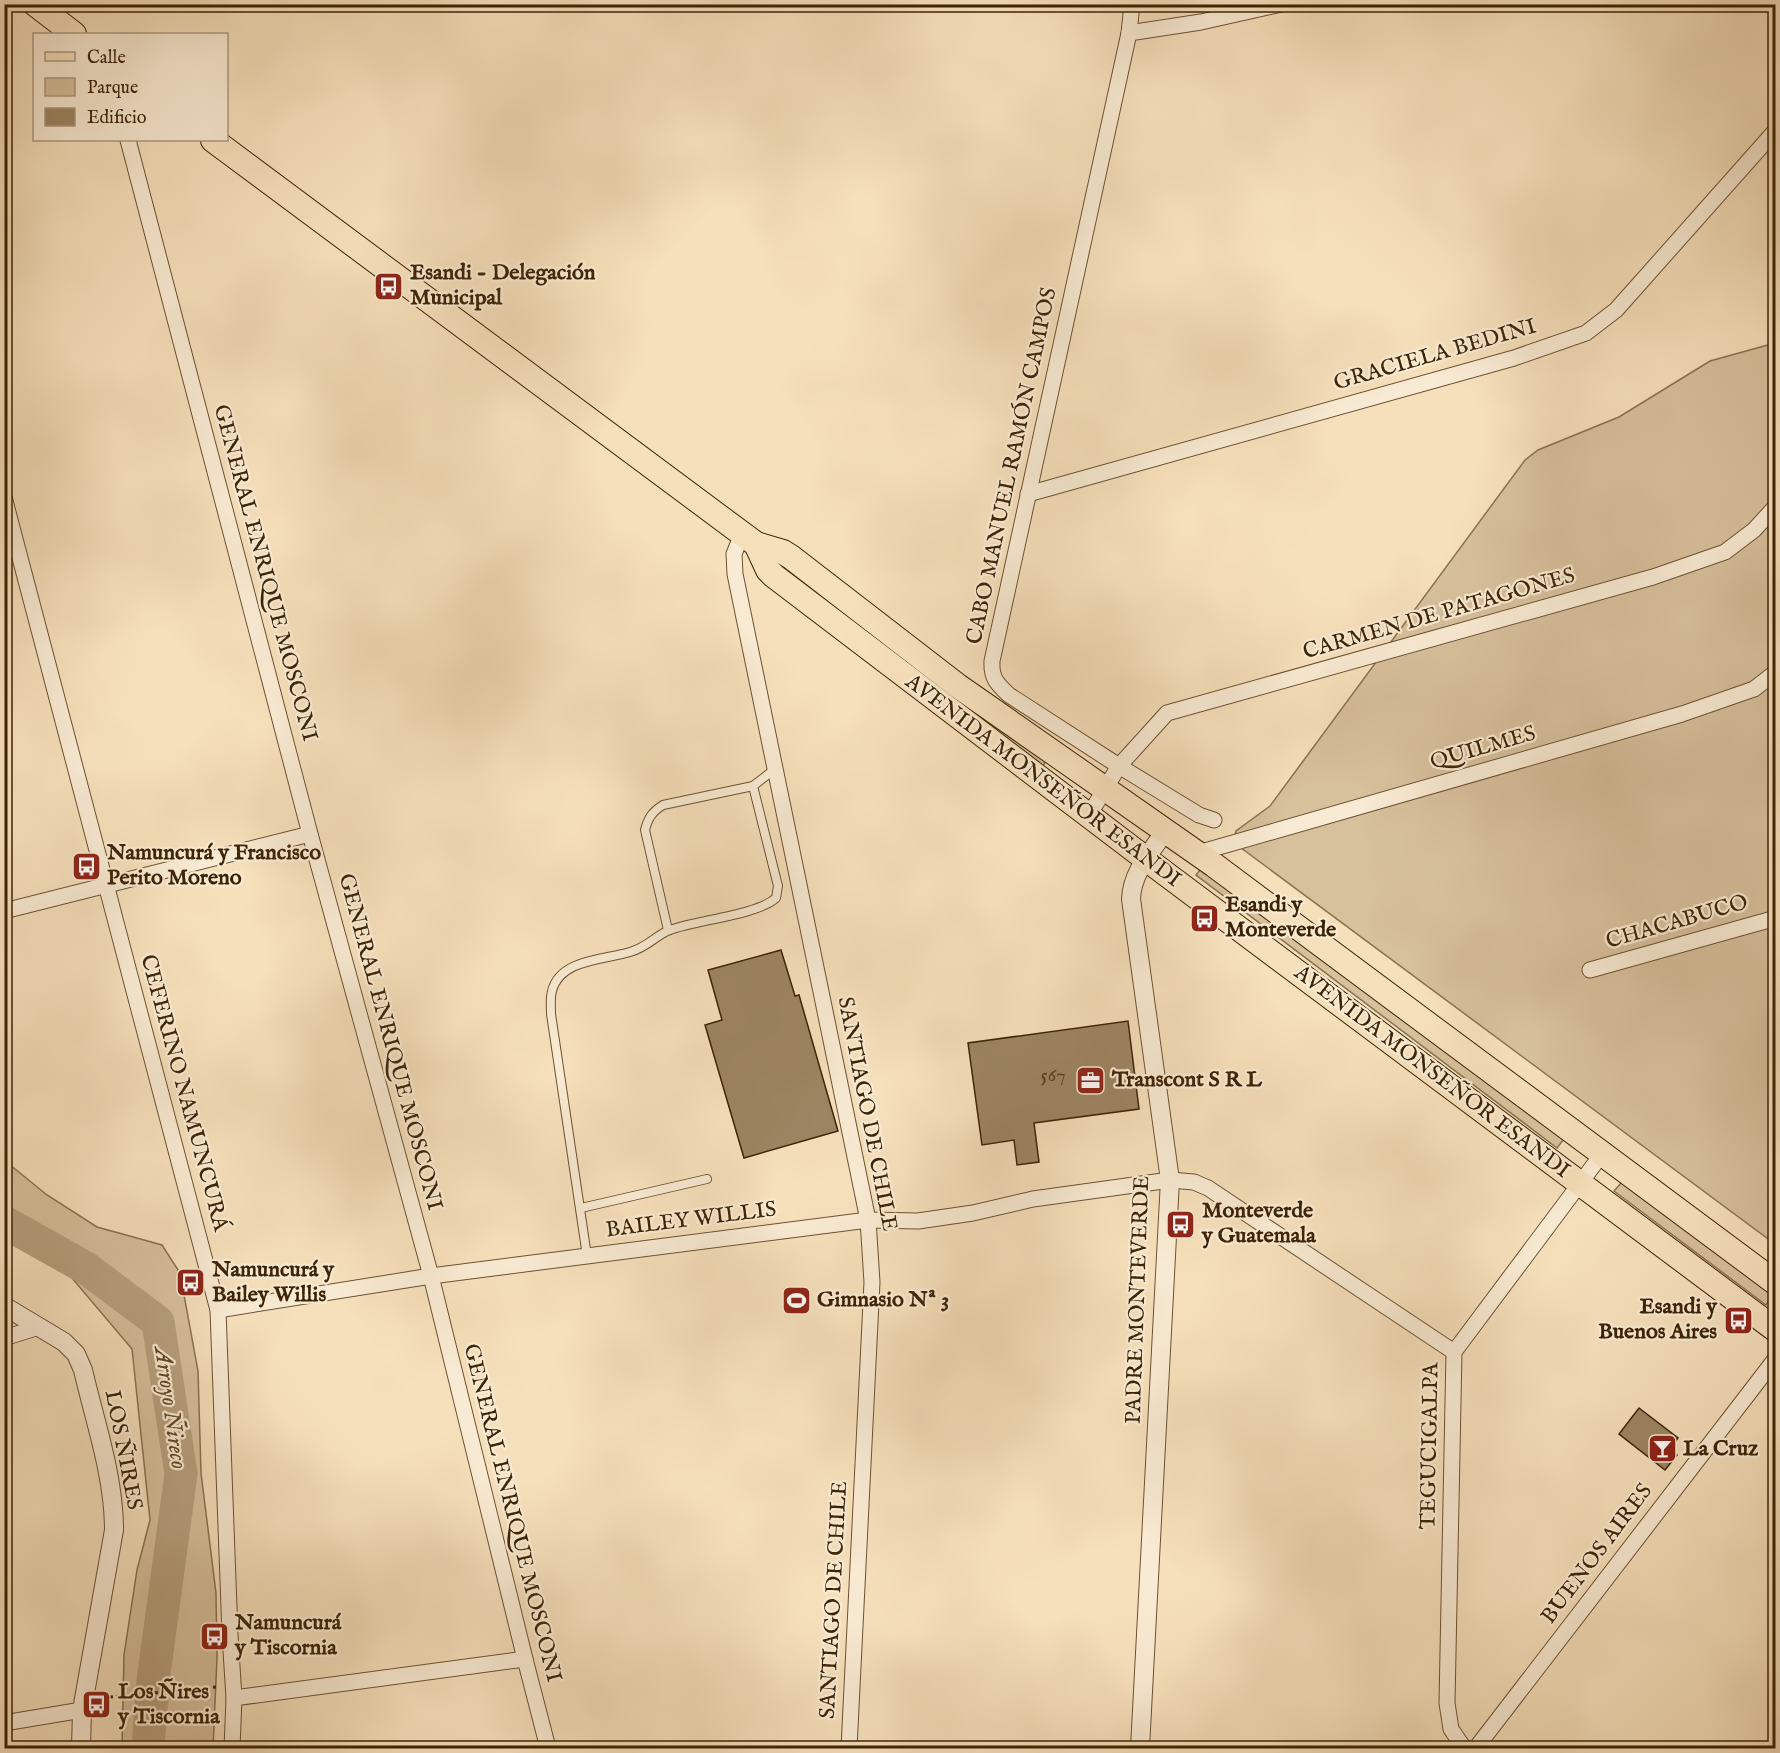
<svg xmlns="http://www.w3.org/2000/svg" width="1780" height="1753" font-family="'IM FELL English',serif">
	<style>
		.green { fill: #d7c09c; stroke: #8a7250; stroke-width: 1.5 }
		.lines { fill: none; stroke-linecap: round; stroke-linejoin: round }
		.river { stroke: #b7a07d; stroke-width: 33 }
		.building { fill: #9d8563; stroke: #3d2304; stroke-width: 1.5 }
		.service-casing { stroke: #6b5232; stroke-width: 10 }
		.minor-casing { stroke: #6b5232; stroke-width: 17 }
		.tertiary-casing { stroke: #6b5232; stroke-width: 20 }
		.primary-casing { stroke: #3d2304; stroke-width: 26 }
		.path { stroke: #3d2304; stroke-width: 3; stroke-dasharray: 4.5 3; stroke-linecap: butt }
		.service { stroke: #f9ebd3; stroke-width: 8 }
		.minor { stroke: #f9ebd3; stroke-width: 15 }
		.tertiary { stroke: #f9ebd3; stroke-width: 18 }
		.primary { stroke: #f6e0bb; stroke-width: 24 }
		.labels { text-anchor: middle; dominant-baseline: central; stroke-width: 4.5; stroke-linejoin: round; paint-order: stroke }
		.number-label { font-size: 20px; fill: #553c1c }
		.poi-label { font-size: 22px; font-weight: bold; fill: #3d2304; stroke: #f9ebd3; text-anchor: start }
		.street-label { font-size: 22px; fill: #3d2304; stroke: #f9ebd3 }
		.water-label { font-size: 24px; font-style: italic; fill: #624828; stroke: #f9ebd3 }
	</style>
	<rect width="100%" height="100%" fill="#f6e0bb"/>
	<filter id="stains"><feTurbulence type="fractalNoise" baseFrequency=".00333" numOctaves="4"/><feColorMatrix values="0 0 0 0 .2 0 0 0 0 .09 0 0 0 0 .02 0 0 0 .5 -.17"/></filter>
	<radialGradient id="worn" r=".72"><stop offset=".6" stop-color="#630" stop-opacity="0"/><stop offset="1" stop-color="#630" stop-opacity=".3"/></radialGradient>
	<g class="green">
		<path d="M1775 343V1244L1233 842 1236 831 1270 806 1525 460 1538 450 1619 417 1710 361Z"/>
		<path d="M788 567 1046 761 1042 767 784 571Z"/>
		<path d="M1203 866 1564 1139 1557 1148 1196 875Z"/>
		<path d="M4 1160 47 1195 97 1227 162 1245 180 1273 198 1371 201 1473 216 1593 217 1658 213 1748H122L124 1655 137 1570 150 1520 132 1349 72 1278 5 1222Z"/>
		<path d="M1622 1182 1773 1295 1766 1305 1614 1191Z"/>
	</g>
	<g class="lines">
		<path class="river" d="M4 1222 86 1268 158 1322 181 1474 153 1681 148 1748"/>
	</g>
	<g class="building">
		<path d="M781 950 795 996 799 995 838 1131 744 1158 705 1025 722 1020 708 970Z"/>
		<path d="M1128 1021 1139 1109 1034 1123 1039 1162 1017 1165 1014 1140 982 1145 968 1043Z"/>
		<path d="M1639 1408 1678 1438 1670 1449 1677 1455 1665 1470 1619 1434Z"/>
	</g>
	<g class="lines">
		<defs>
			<g id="service">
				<path d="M668 930 645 830C648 818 652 812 663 805L753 786 775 769"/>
				<path d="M581 1208 707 1179"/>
				<path d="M587 1256 551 1014C551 1007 550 998 552 991 560 959 604 960 630 952 648 947 656 935 670 930 697 920 757 915 776 898L778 886 753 786"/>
			</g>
			<g id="minor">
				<path d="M1132 4 1129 33 992 661C991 678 997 684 1009 695L1119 766 1199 815 1214 820"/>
				<path d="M4 8 10 4"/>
				<path d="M1129 33 1201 22 1281 4"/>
				<path d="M128 140 310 834 431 1276 525 1659 548 1748"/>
				<path d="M1028 494 1514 358 1586 333 1616 310 1776 130"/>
				<path d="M4 497 218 1310 230 1635 234 1698 232 1748"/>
				<path d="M742 534 734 554 735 574 868 1220 872 1282 849 1748"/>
				<path d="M1089 815 1119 766 1167 713 1653 577 1725 552 1754 530 1776 506"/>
				<path d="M1198 853 1682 714 1754 689 1776 672"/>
				<path d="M4 911 310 834"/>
				<path d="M1590 970 1776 918"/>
				<path d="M218 1310 431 1276 868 1220 918 1221 973 1213 1033 1199 1170 1180 1194 1182 1208 1188 1454 1352"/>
				<path d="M4 1338 39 1327"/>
				<path d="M234 1698 525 1659"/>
				<path d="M4 1723 82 1710"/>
				<path d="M1464 1748 1451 1729 1447 1703 1454 1352 1602 1154"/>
				<path d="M1476 1748 1776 1358"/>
			</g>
			<g id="tertiary">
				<path d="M4 1306 64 1342 76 1354 83 1370C95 1422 114 1476 114 1530L82 1710 81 1748"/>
				<path d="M1140 1748 1170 1180 1131 899C1132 872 1151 852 1166 830"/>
			</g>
			<g id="primary">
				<path d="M35 4 74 34"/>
				<path d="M213 140 756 544 783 552 791 557 958 686 1214 865 1776 1283"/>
				<path d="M756 544 768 570 774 576 1146 859 1776 1330"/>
			</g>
		</defs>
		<use href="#service" class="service-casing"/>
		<use href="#minor" class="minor-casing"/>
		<use href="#tertiary" class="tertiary-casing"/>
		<use href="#primary" class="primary-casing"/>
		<path class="path" d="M101 1698 216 1687"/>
		<use href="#service" class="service"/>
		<use href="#minor" class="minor"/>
		<use href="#tertiary" class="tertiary"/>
		<use href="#primary" class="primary"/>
	</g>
	<defs>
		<symbol id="bus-square" viewBox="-11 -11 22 22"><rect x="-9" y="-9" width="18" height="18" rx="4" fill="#8f2418" stroke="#f9ebd3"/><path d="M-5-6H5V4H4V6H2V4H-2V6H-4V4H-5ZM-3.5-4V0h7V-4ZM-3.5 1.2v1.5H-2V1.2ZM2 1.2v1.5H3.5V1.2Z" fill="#fff"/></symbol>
		<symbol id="office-square" viewBox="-11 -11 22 22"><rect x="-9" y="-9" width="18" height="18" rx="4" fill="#8f2418" stroke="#f9ebd3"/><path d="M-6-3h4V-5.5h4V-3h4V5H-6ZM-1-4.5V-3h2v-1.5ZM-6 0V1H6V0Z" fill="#fff"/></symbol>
		<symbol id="stadium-square" viewBox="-11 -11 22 22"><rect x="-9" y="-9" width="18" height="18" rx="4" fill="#8f2418" stroke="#f9ebd3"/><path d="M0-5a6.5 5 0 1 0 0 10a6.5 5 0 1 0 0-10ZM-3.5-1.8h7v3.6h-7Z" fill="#fff"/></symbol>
		<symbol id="bar-square" viewBox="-11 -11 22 22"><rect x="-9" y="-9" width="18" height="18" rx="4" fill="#8f2418" stroke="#f9ebd3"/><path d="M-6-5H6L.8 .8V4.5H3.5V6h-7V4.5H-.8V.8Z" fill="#fff"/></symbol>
	</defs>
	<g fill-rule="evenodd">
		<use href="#bus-square" x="372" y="270" width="33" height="33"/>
		<use href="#bus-square" x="70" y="850" width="33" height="33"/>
		<use href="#bus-square" x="1188" y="902" width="33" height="33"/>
		<use href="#office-square" x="1074" y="1064" width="33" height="33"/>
		<use href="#bus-square" x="1164" y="1208" width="33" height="33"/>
		<use href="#bus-square" x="174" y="1266" width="33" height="33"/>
		<use href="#stadium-square" x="780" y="1284" width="33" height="33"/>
		<use href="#bus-square" x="1722" y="1304" width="33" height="33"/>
		<use href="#bar-square" x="1646" y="1432" width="33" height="33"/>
		<use href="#bus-square" x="198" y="1620" width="33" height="33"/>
		<use href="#bus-square" x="80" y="1688" width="33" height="33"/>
	</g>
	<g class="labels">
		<g class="number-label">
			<text x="1053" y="1075">567</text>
		</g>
		<g class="poi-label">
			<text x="410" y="273">Esandi - Delegación<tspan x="410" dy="25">Municipal</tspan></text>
			<text x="107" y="853">Namuncurá y Francisco<tspan x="107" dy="25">Perito Moreno</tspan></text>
			<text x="1225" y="905">Esandi y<tspan x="1225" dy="25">Monteverde</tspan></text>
			<text x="1112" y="1080">Transcont S R L</text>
			<text x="1202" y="1211">Monteverde<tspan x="1202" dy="25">y Guatemala</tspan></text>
			<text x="212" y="1270">Namuncurá y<tspan x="212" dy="25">Bailey Willis</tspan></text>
			<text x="817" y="1300">Gimnasio Nª 3</text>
			<text x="1717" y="1307" text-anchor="end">Esandi y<tspan x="1717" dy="25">Buenos Aires</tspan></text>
			<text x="1683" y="1449">La Cruz</text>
			<text x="235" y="1623">Namuncurá<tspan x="235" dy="25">y Tiscornia</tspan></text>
			<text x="118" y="1692">Los Ñires<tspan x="118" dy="25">y Tiscornia</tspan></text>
		</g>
		<g class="street-label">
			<text transform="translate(1435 355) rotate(-16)">GRACIELA BEDINI</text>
			<text transform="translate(1012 466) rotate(-78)">CABO MANUEL RAMÓN CAMPOS</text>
			<text transform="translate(265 573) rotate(75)">GENERAL ENRIQUE MOSCONI</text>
			<text transform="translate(1439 614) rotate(-16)">CARMEN DE PATAGONES</text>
			<text transform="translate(1483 748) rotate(-16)">QUILMES</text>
			<text transform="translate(1043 781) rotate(37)">AVENIDA MONSEÑOR ESANDI</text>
			<text transform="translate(1677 922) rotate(-16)">CHACABUCO</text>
			<text transform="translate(390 1042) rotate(75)">GENERAL ENRIQUE MOSCONI</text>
			<text transform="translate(1432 1072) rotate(37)">AVENIDA MONSEÑOR ESANDI</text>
			<text transform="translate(184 1093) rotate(75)">CEFERINO NAMUNCURÁ</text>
			<text transform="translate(867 1114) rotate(79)">SANTIAGO DE CHILE</text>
			<text transform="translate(691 1220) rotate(-7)">BAILEY WILLIS</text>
			<text transform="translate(1138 1300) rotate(-88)">PADRE MONTEVERDE</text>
			<text transform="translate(1430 1446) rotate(-89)">TEGUCIGALPA</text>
			<text transform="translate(123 1450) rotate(79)">LOS ÑIRES</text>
			<text transform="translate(512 1513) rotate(76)">GENERAL ENRIQUE MOSCONI</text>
			<text transform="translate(1597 1554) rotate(-53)">BUENOS AIRES</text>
			<text transform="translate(834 1600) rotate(-87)">SANTIAGO DE CHILE</text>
		</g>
		<g class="water-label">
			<text transform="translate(170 1408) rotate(82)">Arroyo Ñireco</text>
		</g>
	</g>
	<rect width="1780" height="1753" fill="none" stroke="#f6e0bb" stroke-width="24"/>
	<rect x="6" y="6" width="1768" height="1741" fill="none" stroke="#3d2304" stroke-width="3"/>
	<rect x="12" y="12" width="1756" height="1729" fill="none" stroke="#3d2304" stroke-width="1.5"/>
	<rect x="33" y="33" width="195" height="108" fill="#f9ebd3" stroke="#ae9b80" stroke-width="1.5"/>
	<rect x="45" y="52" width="30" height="9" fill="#f6e0bb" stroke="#ae9b80" stroke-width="1.5"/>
	<text x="87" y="63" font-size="18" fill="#3d2304">Calle</text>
	<rect x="45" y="78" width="30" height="18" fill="#d7c09c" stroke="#ae9b80" stroke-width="1.5"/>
	<text x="87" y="93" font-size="18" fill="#3d2304">Parque</text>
	<rect x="45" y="108" width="30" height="18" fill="#9d8563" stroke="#ae9b80" stroke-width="1.5"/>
	<text x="87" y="123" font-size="18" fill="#3d2304">Edificio</text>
	<rect width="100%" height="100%" filter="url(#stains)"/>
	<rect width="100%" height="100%" fill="url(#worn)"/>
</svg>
